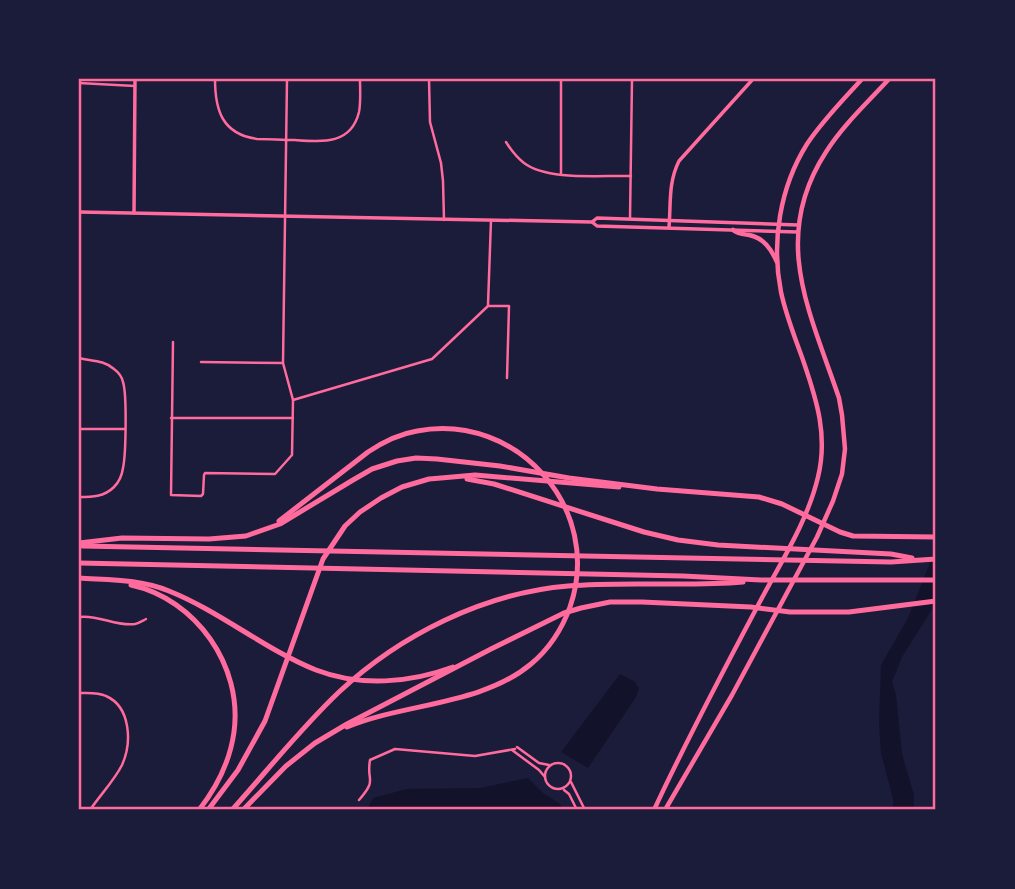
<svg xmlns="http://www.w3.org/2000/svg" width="1015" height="889" font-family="Barlow,sans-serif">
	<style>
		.water { fill: #12122b }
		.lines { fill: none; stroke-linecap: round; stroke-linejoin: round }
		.minor { stroke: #ff6b9d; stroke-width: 2.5 }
		.tertiary { stroke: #ff6b9d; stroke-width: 3.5 }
		.primary { stroke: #ff6b9d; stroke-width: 4.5 }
		.motorway { stroke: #ff6b9d; stroke-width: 5 }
		.neatline { fill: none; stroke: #ff6b9d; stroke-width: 2.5 }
	</style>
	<rect width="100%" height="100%" fill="#1b1b3a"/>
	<g class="water">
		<path d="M936 548V597L931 611 902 657 892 682 896 695 902 754 914 795V810H893V799L881 753 879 722 881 665 908 618Z"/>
		<path d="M620 674 634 681 639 688 636 697 588 768 561 752Z"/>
		<path d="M528 778 544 794 559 803 564 810H367L373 798 407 789 480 788Z"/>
	</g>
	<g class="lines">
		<g class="minor">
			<path d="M215 79C215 110 222 134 257 139 270 139 282 140 295 140 322 142 351 145 359 112 361 102 360 89 360 79"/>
			<path d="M429 79 430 122 441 163 443 181 444 220"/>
			<path d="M79 83 135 86"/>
			<path d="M506 142C511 150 516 157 524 163 548 181 601 175 631 176"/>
			<path d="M561 173V79"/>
			<path d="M630 219 632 79"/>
			<path d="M488 305 491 220"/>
			<path d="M173 342 171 495 201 496 203 494 204 475 205 473 275 474 292 455 293 400 283 363 287 79"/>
			<path d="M79 358C91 361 104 360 114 369 118 372 122 377 123 382 127 394 126 454 123 468 122 475 119 482 114 487 104 497 92 497 79 497"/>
			<path d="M201 362 283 363"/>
			<path d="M293 400 432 359 488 306H509L507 378"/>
			<path d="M171 418H293"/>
			<path d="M79 429H125"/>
			<path d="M79 617C98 614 116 627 135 624 139 623 142 621 146 619"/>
			<path d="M79 693C88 693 98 692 106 696 131 707 132 743 122 765 114 781 100 795 90 810"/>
			<path d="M517 747 539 763 549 765"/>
			<path d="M512 750 539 770 545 777"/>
			<circle cx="558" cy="776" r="13"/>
			<path d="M571 782 585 810"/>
			<path d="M564 790 569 794 577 810"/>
			<path d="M359 800C378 778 366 782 370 760L395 749 475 756 515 749"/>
		</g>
		<g class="tertiary">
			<path d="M79 212 592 222 597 226 798 232"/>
			<path d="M134 213 135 79"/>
			<path d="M592 222 597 218 798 225"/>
			<path d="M669 227C671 204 668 183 679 161L753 79"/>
		</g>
		<g class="primary">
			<path d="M733 230C738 234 742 234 749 235 764 238 771 249 777 262"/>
			<path d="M654 810C685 743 720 677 755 611 777 568 807 524 818 477 828 436 817 401 804 363 796 340 786 316 781 292 771 242 780 187 807 144 823 120 843 100 862 79"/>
			<path d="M665 810 732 695 817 537 833 501 842 474 845 449 842 415 839 398C810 312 770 238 826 152 843 125 868 102 889 79"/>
		</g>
		<g class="motorway">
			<path d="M467 479 494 484 644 532 678 540 718 545 891 554 912 558"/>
			<path d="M279 521 368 452C383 442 399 434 417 431 517 412 604 509 570 607 562 629 549 649 531 664 482 705 405 703 347 727"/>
			<path d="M79 543 122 538 209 539 246 536 280 524 353 480 372 469 397 461 416 458 437 459 500 466 569 478 657 489 759 497 782 504 840 532 853 536 936 537"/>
			<path d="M82 546 891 562 936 559"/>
			<path d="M79 563 683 576 761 580H936"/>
			<path d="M79 578C109 580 140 579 169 591 221 612 264 649 316 670 360 687 410 683 453 667"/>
			<path d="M131 585C196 599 243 666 234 732 230 761 217 787 199 810"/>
			<path d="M208 810 238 770 265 721 323 559 345 526 360 512 381 498 402 487 429 479 441 478 475 475 619 487"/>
			<path d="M232 810C267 771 301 728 339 692 400 635 484 593 568 586 626 581 685 587 743 582"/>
			<path d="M243 810 286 766 315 743 347 724 491 649 564 613 581 608 610 602H642L751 607 790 612H849L936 601"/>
		</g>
	</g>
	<rect width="1015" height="889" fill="none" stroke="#1b1b3a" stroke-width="161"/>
	<rect x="80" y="80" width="854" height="728" class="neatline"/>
</svg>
